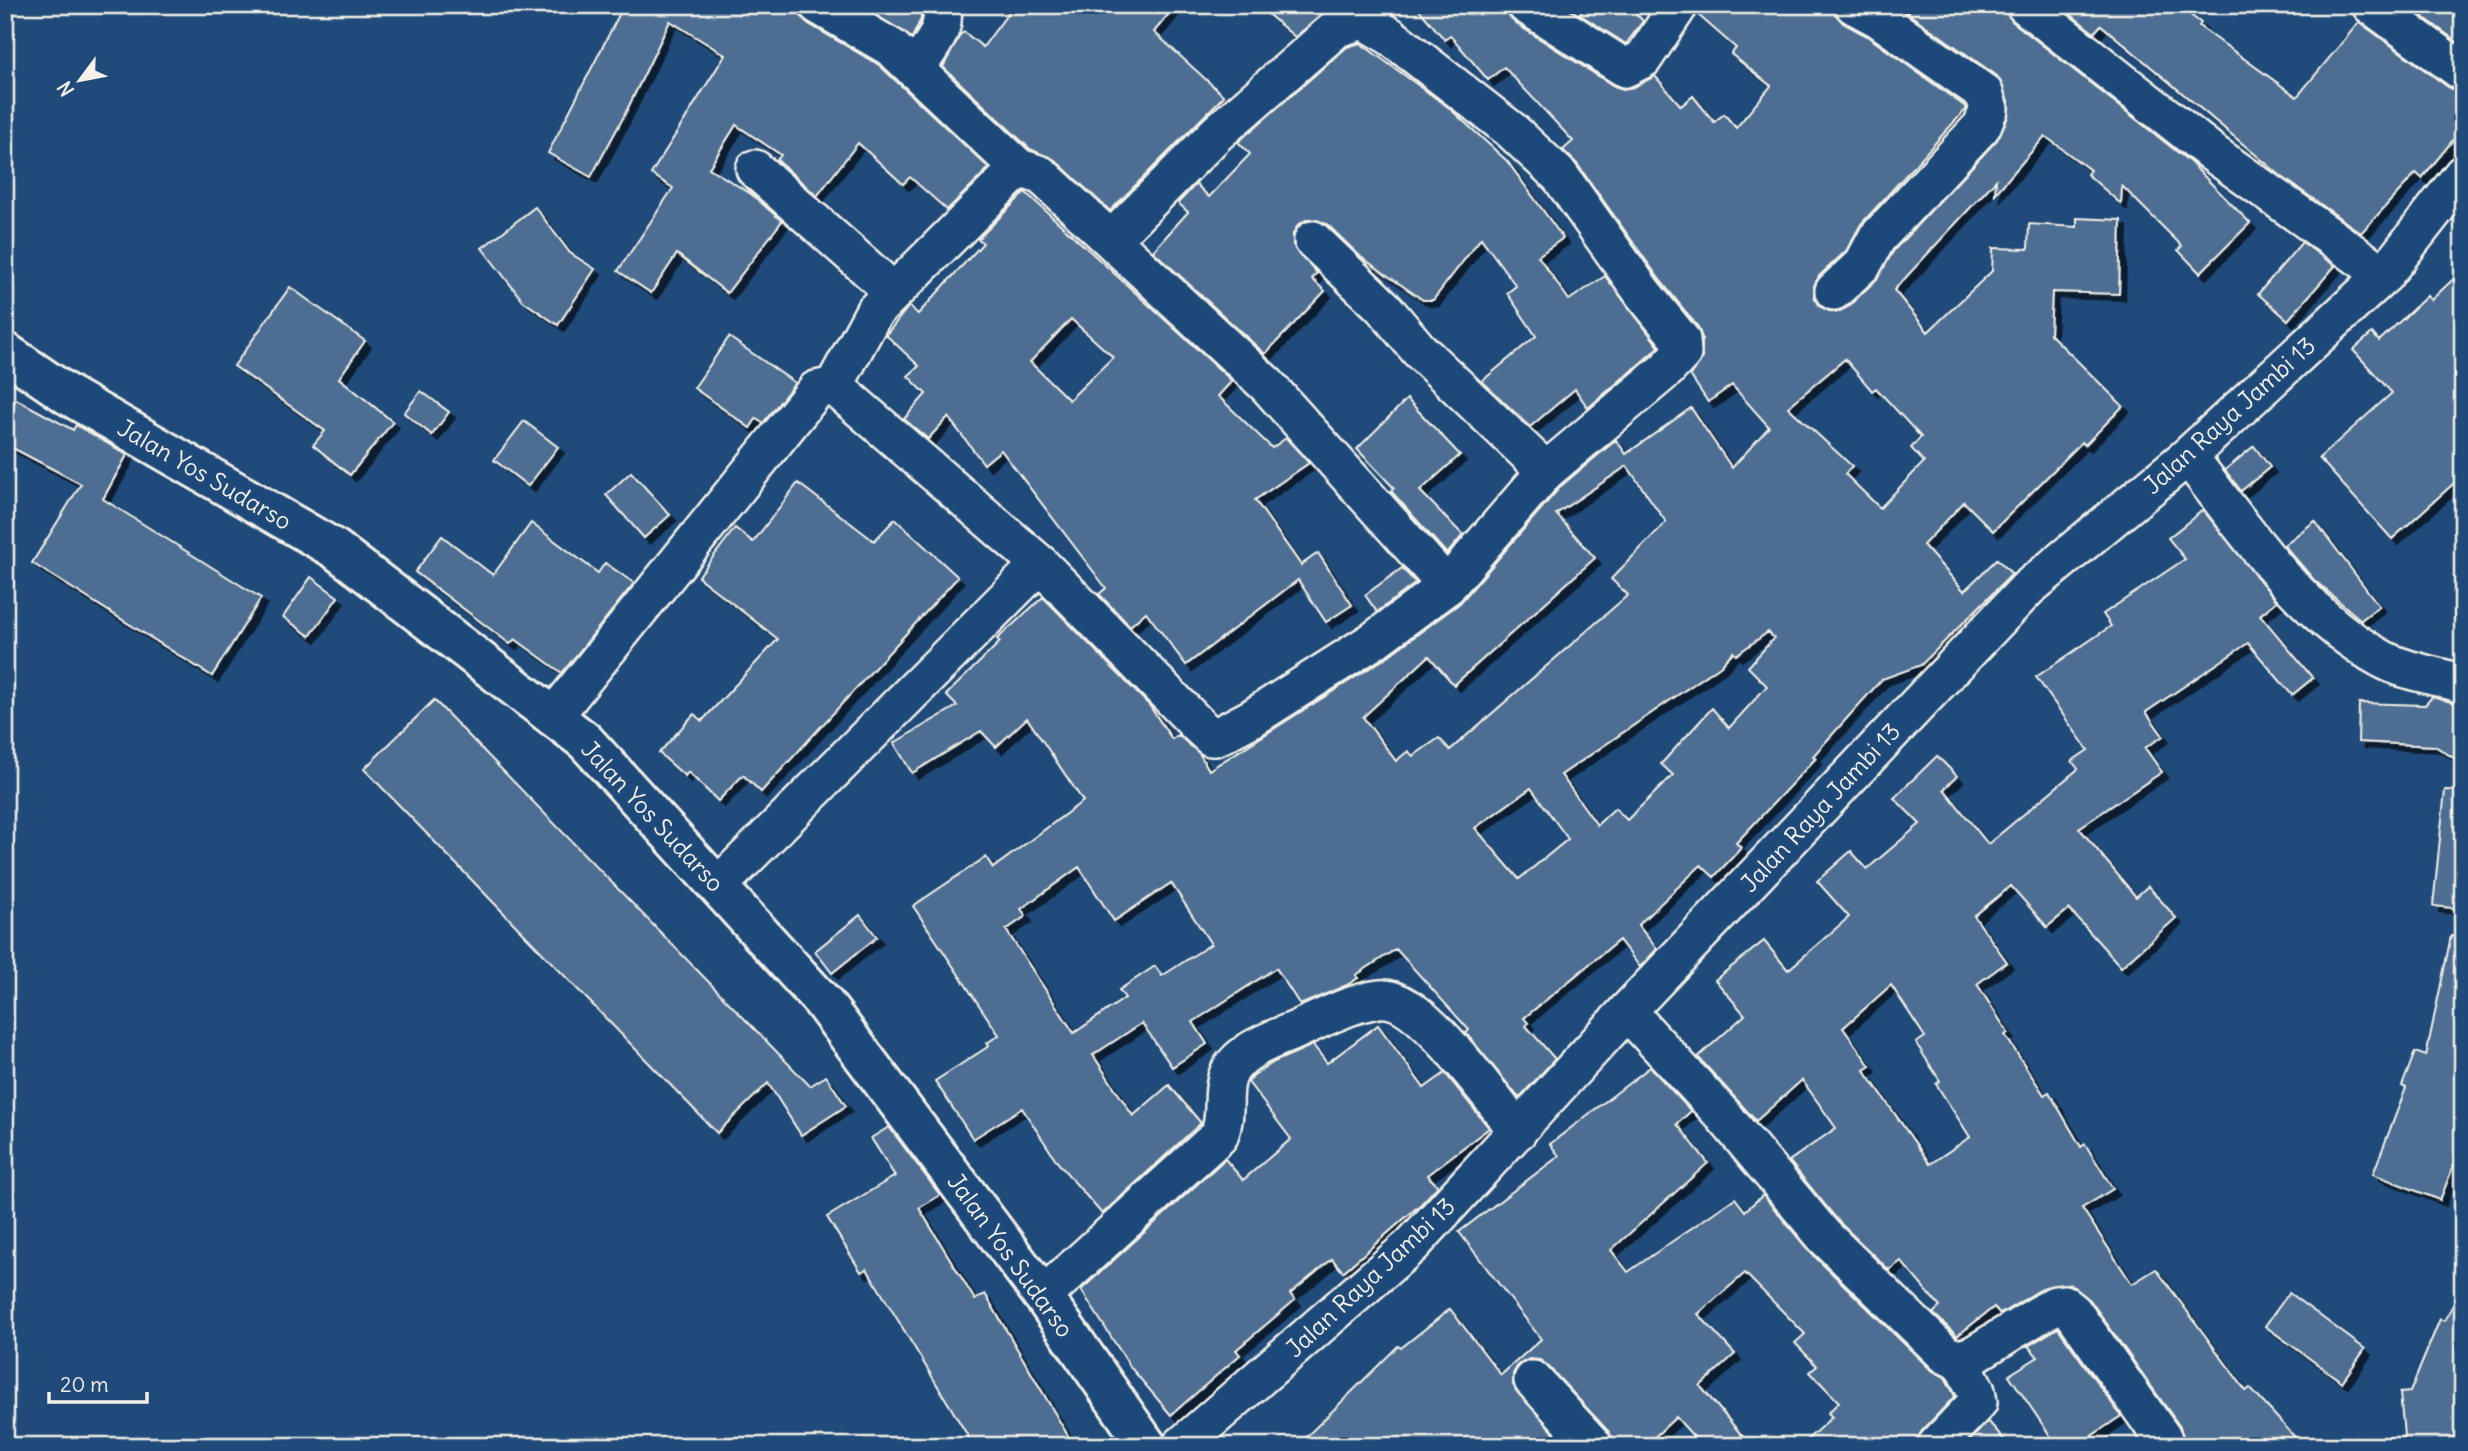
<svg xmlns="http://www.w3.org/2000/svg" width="2468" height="1451" font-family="Delius,sans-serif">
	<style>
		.building { fill: #4d6e92; stroke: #f4f1e8; stroke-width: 2; fill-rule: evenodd; filter: url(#shadow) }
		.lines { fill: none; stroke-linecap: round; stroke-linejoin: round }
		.minor-casing { stroke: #f4f1e8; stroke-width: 42 }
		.trunk-casing { stroke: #f4f1e8; stroke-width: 44 }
		.minor { stroke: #1f4a7a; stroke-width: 37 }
		.trunk { stroke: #1f4a7a; stroke-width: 38 }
		.labels { text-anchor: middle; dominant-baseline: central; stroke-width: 7; stroke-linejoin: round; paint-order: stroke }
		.street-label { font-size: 24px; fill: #f4f1e8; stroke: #1f4a7a }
	</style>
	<defs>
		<filter id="shadow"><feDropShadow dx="6" dy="6" stdDeviation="0" flood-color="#0009"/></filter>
	</defs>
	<rect width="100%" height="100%" fill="#1f4a7a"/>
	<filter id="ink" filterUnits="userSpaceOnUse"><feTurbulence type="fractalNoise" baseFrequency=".0143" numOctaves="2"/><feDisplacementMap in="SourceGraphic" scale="14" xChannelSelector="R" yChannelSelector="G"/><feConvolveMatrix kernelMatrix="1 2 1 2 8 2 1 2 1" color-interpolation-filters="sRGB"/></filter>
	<g filter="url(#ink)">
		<g class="building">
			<path d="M624 5H797L800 15 807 23 879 65 989 168 947 210 910 177 903 184 858 143 817 196 777 160 781 155 736 125 709 168 751 194 782 221 727 293 677 254 651 293 618 271 673 188 651 174 725 55 670 21 624 116 591 177 548 153Z"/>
			<path d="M860 5H920L921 19 912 38Z"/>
			<path d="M1014 5H1176L1154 32 1224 96 1110 211 1055 160 1030 149 943 67 960 35 964 32 983 47Z"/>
			<path d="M1257 5H1325L1329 9 1295 37Z"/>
			<path d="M1415 5H1505L1508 15 1515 23 1614 86 1623 89 1634 87 1655 76 1681 106 1693 96 1714 122 1724 114 1736 128 1771 86 1731 54 1736 48 1697 14 1700 5H1833L1836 15 1843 23 1867 36 1967 108 1861 224 1846 251 1819 276 1814 286V296L1819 306 1829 311 1838 312 1848 307 1877 279 1894 250 1997 140 2008 117 2009 103 1997 76 1902 9 1905 5H2005L2012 21 2190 162 2250 223 2200 273 2178 250 2182 246 2122 186 2121 204 2087 174 2090 170 2045 136 1995 194 1996 180 1894 290 1928 332 1992 271 1993 248 2028 249 2029 224 2077 227V218L2121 220 2119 294 2052 292 2050 334 2123 406 2085 445 2082 442 1993 531 1964 502 1923 545 1964 591 1997 559 2012 574 1921 665 1882 679 1813 756 1816 758 1736 843 1741 848 1714 877 1701 865 1638 925 1657 949 1640 967 1619 940 1524 1018 1528 1023 1526 1026 1555 1059 1519 1098 1466 1033 1469 1030 1396 949 1356 975 1358 978 1347 985 1300 1005 1276 968 1193 1022 1207 1044 1172 1067 1142 1023 1093 1055 1133 1116 1169 1085 1201 1123 1102 1214 1058 1163 1022 1108 973 1139 935 1081 989 1046 987 1043 999 1035 913 906 986 857 993 868 1083 801 1027 718 996 747 981 731 912 773 894 743 957 706 946 695 1000 642 997 639 1043 597 1149 705 1172 739 1178 735 1199 753 1209 770 1384 659 1460 603 1561 486 1616 440 1626 454 1691 408 1732 468 1769 427 1732 385 1708 402 1690 375 1702 359V338L1698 327 1660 280 1577 164 1563 150 1573 141 1504 67 1488 80 1450 35 1445 40ZM1845 359 1872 391 1876 388 1921 437 1911 448 1924 462 1880 508 1845 474 1852 466 1788 407ZM1627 466 1666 522 1611 579 1628 595 1450 750 1439 738 1413 756 1408 751 1396 761 1363 717 1429 656 1454 685 1595 558 1556 514ZM1768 632 1774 638 1748 667 1767 686 1729 728 1712 708 1661 764 1673 775 1627 820 1615 808 1597 825 1561 775 1720 666 1733 652 1736 655ZM1531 788 1568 839 1519 879 1475 828ZM1079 867 1114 921 1171 883 1211 944 1162 976 1155 966 1119 990 1125 998 1074 1033 1006 930 1026 916 1021 909Z"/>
			<path d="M1587 5H1629L1643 21 1626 44 1579 14Z"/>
			<path d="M2059 5H2177L2201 23 2199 26 2297 97 2359 22 2451 89 2463 93V128L2422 178 2416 173 2361 233 2281 176 2101 25 2094 33Z"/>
			<path d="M2407 5H2463V46Z"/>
			<path d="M1360 43 1448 107 1507 161 1563 238 1538 256 1569 300 1605 276 1659 347 1588 408 1575 389 1530 427 1482 381 1536 336 1507 293 1516 286 1481 238 1433 300H1423L1361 257 1327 224 1317 220H1306L1298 225 1293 234V245L1317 273 1312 279 1325 291 1265 354 1153 251 1188 212 1178 203 1196 184 1209 197 1250 154 1238 142 1347 47Z"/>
			<path d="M1025 192 1232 381 1218 396 1272 448 1286 438 1309 463 1255 500 1301 565 1318 553 1352 605 1326 622 1298 580 1186 665 1146 612 1130 626 1099 594 1106 588 1001 450 984 464 948 417 928 439 904 419 926 394 908 376 919 366 886 335 909 306 918 314 983 243 978 239ZM1071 319 1113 357 1069 400 1030 362Z"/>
			<path d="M535 207 570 253 595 269 558 325 523 301 482 248Z"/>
			<path d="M2302 242 2335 266 2288 320 2258 294Z"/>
			<path d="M2463 270V475L2392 539 2319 458 2392 393 2353 350 2372 333 2379 341 2427 296 2431 300Z"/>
			<path d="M290 287 365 341 339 378 393 422 350 475 313 445 325 431 234 366Z"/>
			<path d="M729 337 795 383 763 423 756 419 750 428 694 388Z"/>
			<path d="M421 391 449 412 432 435 404 413Z"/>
			<path d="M16 399 73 430 76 425 127 455 103 499 261 598 212 676 32 563 81 484 5 444V419Z"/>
			<path d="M1407 399 1460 455 1420 491 1463 535 1447 554 1391 491 1394 488 1357 449Z"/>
			<path d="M524 421 558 447 528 486 494 460Z"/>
			<path d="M2254 446 2270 467 2241 491 2225 470Z"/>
			<path d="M631 472 670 515 644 538 606 495Z"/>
			<path d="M798 483 874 541 895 519 958 577 761 792 743 775 718 801 688 772 685 776 659 753 694 714 702 721 778 639 698 577 735 528 753 542Z"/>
			<path d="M2203 510 2277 601 2260 615 2313 678 2292 695 2248 643 2146 712 2163 736 2145 748 2162 772 2079 828 2136 897 2148 886 2176 918 2121 967 2069 909 2047 927 2011 886 1974 916 2007 962 1977 984 2008 1033 2005 1035 2044 1095 2049 1092 2081 1147 2085 1144 2113 1189 2082 1208 2132 1284 2156 1269 2246 1391 2250 1388 2303 1446H2183L2180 1427 2090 1300 2069 1284 2045 1287 2000 1314 1994 1307 1957 1336 1933 1313 1940 1307 1901 1261 1889 1270 1839 1222 1789 1161 1836 1128 1802 1080 1756 1121 1698 1057 1745 1015 1715 980 1764 941 1788 970 1849 917 1817 881 1851 851 1867 869 1920 824 1894 798 1937 756 1957 776 1944 789 1988 844 2078 769 2072 761 2088 750 2036 677 2111 626 2103 614 2185 559 2168 538ZM1891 985 1925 1037 1916 1043 1940 1081 1936 1084 1970 1137 1930 1164 1864 1070 1870 1066 1843 1028Z"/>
			<path d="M2315 521 2379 606 2361 620 2314 580 2284 545Z"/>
			<path d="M531 523 598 573 605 563 634 583 562 673 515 639 510 644 415 572 442 536 493 575Z"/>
			<path d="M1402 568 1416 583 1377 612 1365 595Z"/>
			<path d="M311 577 338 597 310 636 283 617Z"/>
			<path d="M2432 697 2463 705V764L2435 746 2358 742 2359 703 2425 705Z"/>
			<path d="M434 700 810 1086 826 1076 846 1106 801 1135 768 1083 717 1133 364 769Z"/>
			<path d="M2445 790 2463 791V909L2433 906Z"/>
			<path d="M860 915 877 937 832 973 815 951Z"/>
			<path d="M2451 936 2463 937V1160L2457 1157 2440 1200 2373 1174 2406 1088 2402 1086 2415 1052 2426 1056Z"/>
			<path d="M1378 1025 1424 1088 1445 1073 1489 1128 1427 1175 1438 1186 1421 1204 1343 1272 1332 1259 1290 1294 1295 1300 1236 1350 1240 1355 1171 1415 1131 1368 1081 1290 1225 1159 1243 1180 1291 1139 1248 1082 1253 1076 1274 1062 1313 1045 1327 1063Z"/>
			<path d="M1650 1067 1691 1111 1677 1124 1708 1163 1611 1250 1628 1272 1735 1198 1745 1211 1763 1195 1809 1251 1931 1370 1945 1377 1955 1396 1921 1432 1916 1446H1800L1832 1417 1828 1413 1839 1402 1810 1372 1817 1366 1795 1343 1805 1334 1745 1273 1698 1314 1735 1354 1700 1386 1751 1446H1702L1676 1417 1645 1446H1614L1609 1432 1548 1366 1540 1360 1529 1359 1518 1365 1513 1374V1385L1562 1442 1558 1446H1297L1398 1346 1401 1348 1450 1309 1501 1375 1541 1339 1459 1232 1559 1156 1550 1144Z"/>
			<path d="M889 1127 940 1195 919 1208 975 1300 985 1294 1074 1446H974L867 1269 861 1272 827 1217 895 1176 871 1138Z"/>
			<path d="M2463 1287V1446H2405L2400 1393 2410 1392 2440 1319 2444 1321Z"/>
			<path d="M2289 1293 2365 1349 2342 1382 2265 1326Z"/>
			<path d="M2058 1328 2121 1416 2090 1437 2096 1446H2057L2009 1375 2038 1357 2028 1346Z"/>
			<path d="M1988 1421 2010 1446H1965Z"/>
		</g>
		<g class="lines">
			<defs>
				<g id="minor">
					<path d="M818 5 892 48 1019 168 1041 175 1267 385 1447 586"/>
					<path d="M1526 5 1625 68 1643 59 1679 5"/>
					<path d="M2025 5 2214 154 2384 275"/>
					<path d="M2371 5 2463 72"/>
					<path d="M915 70C926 52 950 28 940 5"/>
					<path d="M755 169 894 292"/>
					<path d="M1313 240 1383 307 1419 350 1546 471"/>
					<path d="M1834 291 1863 264 1877 238 1982 126 1989 109 1984 93 1878 18 1854 5"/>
					<path d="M834 386 874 312 1019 168"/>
					<path d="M2188 456C2245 529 2299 614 2382 659 2406 672 2436 675 2463 684"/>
					<path d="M553 717 816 390 834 386 1040 564 1200 727 1211 737H1216L1252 718 1373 641 1447 586 1546 471 1667 369 1682 353 1681 340 1643 293 1560 176 1511 130 1390 36 1363 20 1337 28 1217 133 1112 239"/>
					<path d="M719 885 1040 564"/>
					<path d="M1627 1011 1722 1114 1824 1236 1946 1355 1960 1359 1973 1355 2055 1305 2063 1304 2073 1312 2163 1439"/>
					<path d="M1043 1296 1219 1136C1228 1114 1221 1096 1227 1078 1235 1052 1271 1040 1294 1031 1321 1019 1350 1003 1379 999 1420 993 1492 1100 1518 1131"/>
					<path d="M1533 1380 1594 1446"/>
					<path d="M1181 1446 1412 1245 1627 1011 2028 588 2188 456 2384 275 2463 174"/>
					<path d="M1936 1446 1978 1402 1976 1391 1960 1359"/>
				</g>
				<path id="trunk" d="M5 352 68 395 335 549 585 741 822 1001 1043 1296 1147 1446"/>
			</defs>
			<use href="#minor" class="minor-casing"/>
			<use href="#trunk" class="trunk-casing"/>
			<use href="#minor" class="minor"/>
			<use href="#trunk" class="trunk"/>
		</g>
	</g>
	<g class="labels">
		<g class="street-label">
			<text transform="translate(2229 415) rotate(-42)">Jalan Raya Jambi 13</text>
			<text transform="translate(205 474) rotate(30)">Jalan Yos Sudarso</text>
			<text transform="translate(1820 807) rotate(-47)">Jalan Raya Jambi 13</text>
			<text transform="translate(653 816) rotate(47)">Jalan Yos Sudarso</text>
			<text transform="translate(1011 1255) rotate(54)">Jalan Yos Sudarso</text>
			<text transform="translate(1370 1277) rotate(-43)">Jalan Raya Jambi 13</text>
		</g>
	</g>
	<rect width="2468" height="1451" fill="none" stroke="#1f4a7a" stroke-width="28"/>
	<rect x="14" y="14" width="2440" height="1423" fill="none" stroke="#f4f1e8" stroke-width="2.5" filter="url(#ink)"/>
	<g transform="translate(80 80) rotate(238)" stroke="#1f4a7a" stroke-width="5" paint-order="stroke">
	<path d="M0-5L12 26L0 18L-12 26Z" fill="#f4f1e8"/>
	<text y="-10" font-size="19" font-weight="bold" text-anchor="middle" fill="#f4f1e8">N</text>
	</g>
	<path d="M49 1392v10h98v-10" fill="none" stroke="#f4f1e8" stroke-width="3.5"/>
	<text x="60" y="1392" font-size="21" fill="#f4f1e8" stroke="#1f4a7a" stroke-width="5" paint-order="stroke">20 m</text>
</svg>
